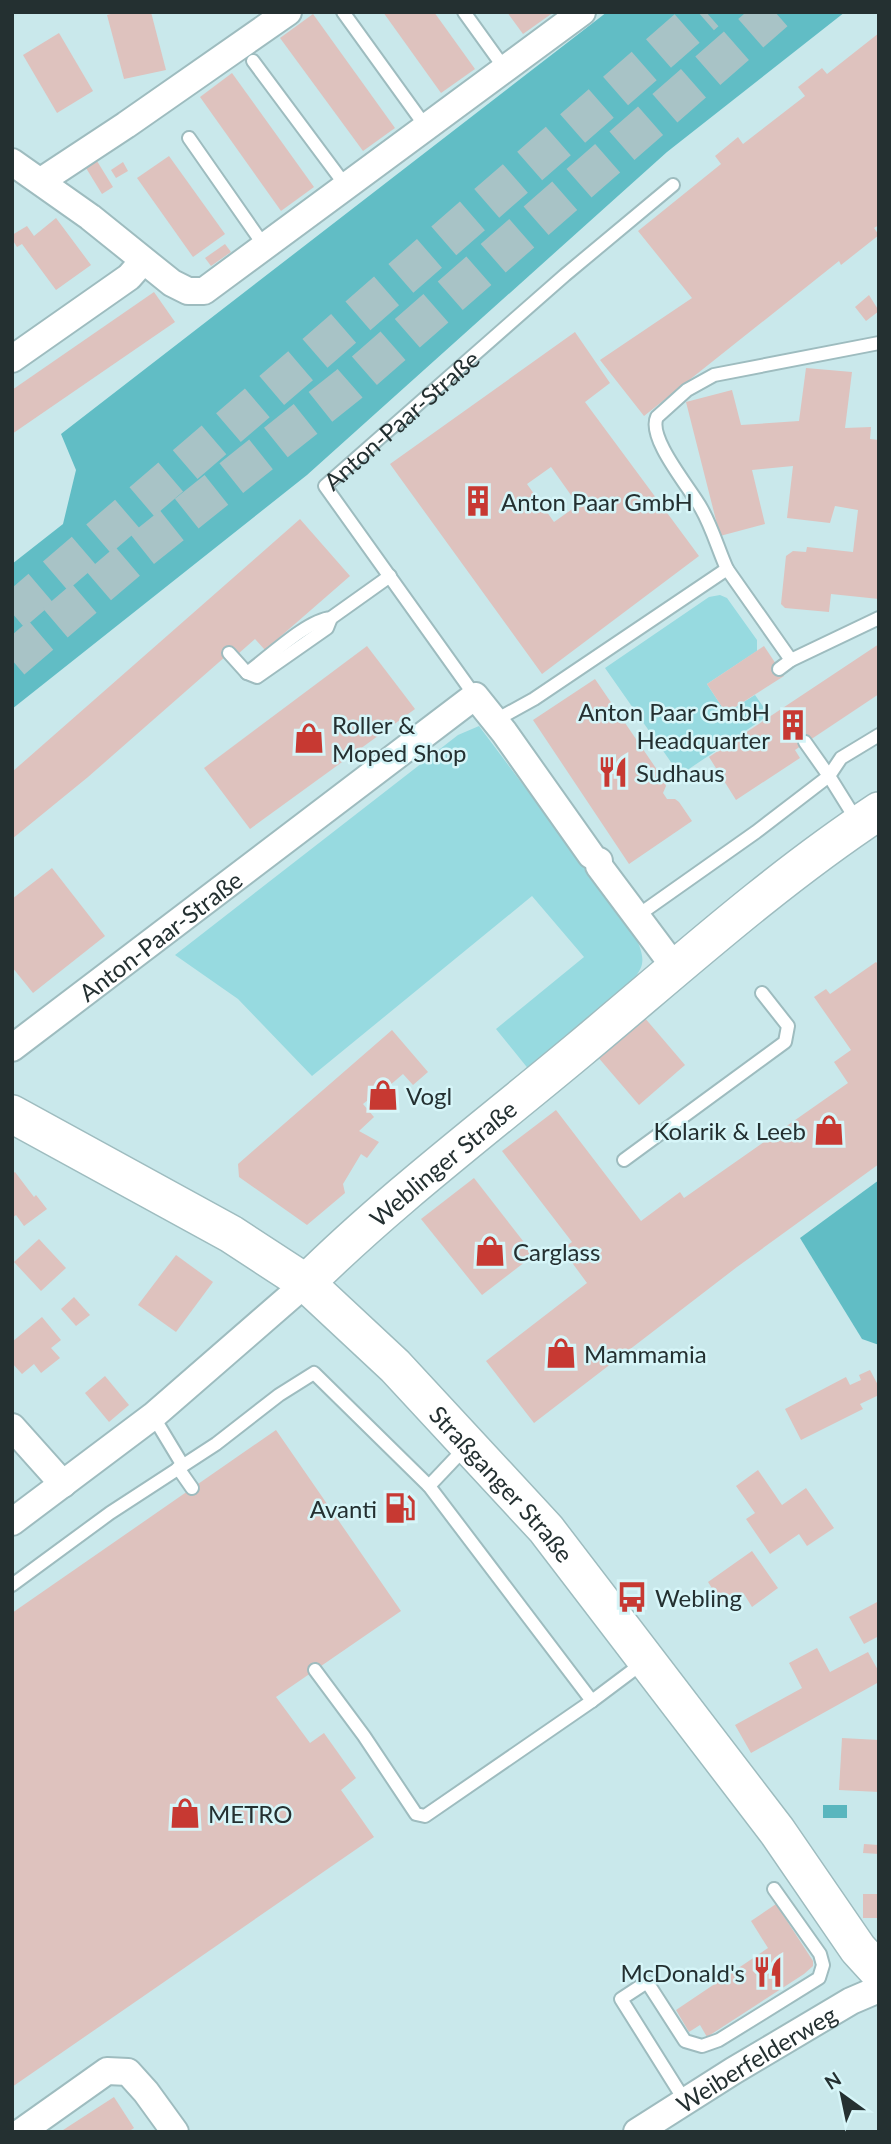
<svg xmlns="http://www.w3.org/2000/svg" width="891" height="2144" font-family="Lato,sans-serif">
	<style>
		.green { fill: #97dae0 }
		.forest { fill: #61bdc5 }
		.water { fill: #59b6be }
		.building { fill: #dec2be; fill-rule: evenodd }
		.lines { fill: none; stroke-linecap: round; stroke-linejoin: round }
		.highway-tunnel { stroke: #a8c3c6; stroke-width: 38; stroke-dasharray: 38 19; stroke-linecap: butt }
		.lane-casing { stroke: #9ebcbf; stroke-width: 16 }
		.street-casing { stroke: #9ebcbf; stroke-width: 30 }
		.secondary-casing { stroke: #9ebcbf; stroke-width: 40 }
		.lane { stroke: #fff; stroke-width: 12 }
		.street { stroke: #fff; stroke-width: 26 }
		.secondary { stroke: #fff; stroke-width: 37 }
		.labels { text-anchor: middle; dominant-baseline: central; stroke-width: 5; stroke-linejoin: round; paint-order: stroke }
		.street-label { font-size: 24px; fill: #243031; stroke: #d6f5f8 }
		.poi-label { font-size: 24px; fill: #243031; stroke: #d6f5f8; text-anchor: start }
	</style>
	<rect width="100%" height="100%" fill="#c9e8eb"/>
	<g class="green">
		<path d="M720 595 727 598 757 640V651L707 684 726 713 755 695 769 715 680 775 605 668 709 597Z"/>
		<path d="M479 726 634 933C638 943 644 954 642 964 637 989 553 1052 530 1071L496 1029 584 957 532 896 312 1076 238 999 175 955 458 735Z"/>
	</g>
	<g class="forest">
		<path d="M607 12H845L667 152 307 475 12 709V564L63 524 76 470 61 434Z"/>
		<path d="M879 1180V1345L862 1339 800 1238Z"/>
	</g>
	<rect class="water" x="823" y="1805" width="24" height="13"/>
	<g class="building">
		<path d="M118 12H151L166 70 124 79 107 15Z"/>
		<path d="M383 12H434L475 69 441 93Z"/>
		<path d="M507 12H554L523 34Z"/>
		<path d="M313 14 395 128 363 151 280 38Z"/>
		<path d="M59 33 93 91 57 113 23 55Z"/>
		<path d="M879 33V225L874 228 879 235 841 265 839 261 644 416 600 360 692 298 638 231 721 164 715 156 738 137 743 144 805 96 798 87 822 68 827 74Z"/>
		<path d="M232 73 314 187 281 211 200 97Z"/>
		<path d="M169 156 225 234 193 257 137 178Z"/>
		<path d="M97 161 113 187 102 194 86 168Z"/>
		<path d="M123 162 128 171 116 178 111 170Z"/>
		<path d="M56 218 91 265 56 290 22 244 17 247 12 239V235L27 226 34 236Z"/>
		<path d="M225 244 231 252 211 266 205 258Z"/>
		<path d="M154 292 175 322 12 434V390Z"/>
		<path d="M869 295 879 311 866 321 855 307Z"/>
		<path d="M575 332 610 383 585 402 699 556 542 674 390 464ZM551 467 578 505 554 522 527 484Z"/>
		<path d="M806 368 852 372 845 428 871 427 870 439 879 440V599L831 594 829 612 785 608 781 604 786 556 793 551 806 552 807 547 853 552 858 510 835 506 830 523 787 518 793 466 752 470 765 524 720 536 686 402 732 390 741 425 799 421Z"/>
		<path d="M300 519 350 576 265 650 255 639 238 654 234 649 88 777 12 839V772Z"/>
		<path d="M879 644V694L795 750 800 758 736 800 709 757Z"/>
		<path d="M367 646 415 709 250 829 204 768Z"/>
		<path d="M764 646 784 676 726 713 707 684Z"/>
		<path d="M595 679 664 780 666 786 663 793 667 799H675L679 802 692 821 629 864 533 720Z"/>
		<path d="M52 868 105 936 33 993 12 967V899Z"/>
		<path d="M876 962 879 965V1164L737 1267 534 1423 486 1361 587 1283 562 1249 572 1242 502 1151 556 1110 641 1221 680 1192 684 1198 848 1083 834 1062 851 1050 814 997 826 989 830 994Z"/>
		<path d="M644 1017 685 1065 639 1105 597 1056Z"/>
		<path d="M392 1030 428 1072 413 1085 403 1074 375 1098 373 1096 363 1104 374 1117 359 1131 379 1142 367 1158 361 1154 343 1184 345 1193 307 1225 239 1177 238 1164Z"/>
		<path d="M15 1172 34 1197 36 1195 47 1209 24 1226 16 1215 12 1218V1174Z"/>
		<path d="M474 1178 534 1255 482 1295 421 1219Z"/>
		<path d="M39 1239 66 1268 41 1291 14 1262Z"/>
		<path d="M176 1255 213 1282 176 1332 138 1305Z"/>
		<path d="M74 1297 90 1315 76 1326 61 1309Z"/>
		<path d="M42 1317 61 1340 51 1348 60 1358 41 1373 34 1364 22 1374 12 1363V1342Z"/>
		<path d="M870 1370 879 1387V1395L860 1404 863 1409 801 1440 785 1409 846 1377 850 1385 861 1380 859 1375Z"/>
		<path d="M105 1376 129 1405 109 1422 85 1393Z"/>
		<path d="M276 1430 401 1611 276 1697 310 1743 324 1733 356 1778 341 1790 374 1837 12 2087V1613Z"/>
		<path d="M758 1470 782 1505 806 1488 834 1528 807 1546 799 1534 770 1554 746 1519 755 1513 736 1486Z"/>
		<path d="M752 1551 778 1588 752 1607 744 1594 725 1608 708 1582Z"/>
		<path d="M879 1601V1636L864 1644 849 1617Z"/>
		<path d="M817 1648 830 1672 868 1652 879 1672V1682L751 1753 735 1725 802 1688 789 1663Z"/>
		<path d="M842 1738 879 1740V1792L839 1790Z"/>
		<path d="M864 1844 879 1845V1854L863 1853Z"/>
		<rect x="863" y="1894" width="16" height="24"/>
		<path d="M776 1904 813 1961V1966L804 1974 707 2037 700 2025 689 2032 676 2010 768 1948 751 1921Z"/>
		<path d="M114 2097 134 2128 128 2132H60Z"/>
	</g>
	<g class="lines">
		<g class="highway-tunnel">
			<path d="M12 613 312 356 706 12"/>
			<path d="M12 660 136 554 348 385 775 12"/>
		</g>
		<defs>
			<g id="lane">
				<path d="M343 12 426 127"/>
				<path d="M464 12 505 69"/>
				<path d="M253 61 346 186"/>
				<path d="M189 138 265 247"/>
				<path d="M727 569C718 549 712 527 701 508 690 488 647 438 657 417L687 390 714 375 879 343"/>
				<path d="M229 653 247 673 257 677 327 628 331 618"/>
				<path d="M779 669 791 660 879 618"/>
				<path d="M247 673C268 658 307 620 331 618L390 576"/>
				<path id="s1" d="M475 696 325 486 565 275 673 185"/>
				<path d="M494 721 534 699 727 569 791 660"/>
				<path d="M857 821 829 776 841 758 879 735"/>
				<path d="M637 916 756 832 829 776 805 742"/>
				<path d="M624 1160 785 1042 788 1026 762 993"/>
				<path d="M153 1416 182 1464"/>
				<path d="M178 1468 192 1488"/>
				<path d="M429 1486 465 1448"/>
				<path d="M12 1585 110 1513 216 1444 279 1395 314 1373 429 1486 592 1701"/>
				<path d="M315 1670 364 1736 416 1814 425 1816 592 1701 644 1662"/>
				<path d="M685 2101 621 1999 647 1982 685 2041 702 2046 719 2040 819 1978 823 1965 820 1954 774 1889"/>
			</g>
			<g id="street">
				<path d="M12 162 90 217 172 283 188 291H204L582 12"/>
				<path d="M41 181 126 125 288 12"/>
				<path d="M12 359 129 277 143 261"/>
				<path d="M599 861V866L676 969"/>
				<path id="s2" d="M12 1048 475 696 504 732 591 855"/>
				<path d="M12 1427 63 1484"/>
				<path d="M12 1522 153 1416 306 1283"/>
				<path d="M21 2132 107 2071 128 2072 146 2092 175 2132"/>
				<path id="s3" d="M637 2132 733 2071 851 2001 879 1989"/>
			</g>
			<g id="secondary">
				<path id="s4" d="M12 1114 231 1234 306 1283 395 1366 546 1529 777 1831 858 1949 879 1972"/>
				<path id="s5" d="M306 1283C391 1199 488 1126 580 1049 677 968 773 881 879 811"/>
			</g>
		</defs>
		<use href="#lane" class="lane-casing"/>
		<use href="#street" class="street-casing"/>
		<use href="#secondary" class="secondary-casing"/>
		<use href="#lane" class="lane"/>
		<use href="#street" class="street"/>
		<use href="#secondary" class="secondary"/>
	</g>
	<defs>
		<symbol id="building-bare" viewBox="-9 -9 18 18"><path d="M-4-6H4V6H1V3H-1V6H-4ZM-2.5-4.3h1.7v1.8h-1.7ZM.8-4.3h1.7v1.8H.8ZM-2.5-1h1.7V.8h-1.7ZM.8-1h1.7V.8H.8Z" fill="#c73932" stroke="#d6f5f8" stroke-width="2.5" paint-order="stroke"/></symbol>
		<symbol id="shop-bare" viewBox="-9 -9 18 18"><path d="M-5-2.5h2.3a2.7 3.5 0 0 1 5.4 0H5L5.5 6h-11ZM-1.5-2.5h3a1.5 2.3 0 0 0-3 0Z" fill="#c73932" stroke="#d6f5f8" stroke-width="2.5" paint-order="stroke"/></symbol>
		<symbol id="restaurant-bare" viewBox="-9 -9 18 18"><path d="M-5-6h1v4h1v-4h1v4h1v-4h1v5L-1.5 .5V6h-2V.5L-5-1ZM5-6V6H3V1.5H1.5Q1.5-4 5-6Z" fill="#c73932" stroke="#d6f5f8" stroke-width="2.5" paint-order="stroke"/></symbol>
		<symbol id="fuel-bare" viewBox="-9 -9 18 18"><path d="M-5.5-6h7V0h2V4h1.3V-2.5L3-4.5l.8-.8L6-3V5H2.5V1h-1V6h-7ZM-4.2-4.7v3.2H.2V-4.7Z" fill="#c73932" stroke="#d6f5f8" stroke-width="2.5" paint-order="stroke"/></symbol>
		<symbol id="bus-bare" viewBox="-9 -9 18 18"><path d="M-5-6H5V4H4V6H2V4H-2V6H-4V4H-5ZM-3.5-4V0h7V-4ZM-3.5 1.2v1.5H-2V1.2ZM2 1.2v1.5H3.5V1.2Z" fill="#c73932" stroke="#d6f5f8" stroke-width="2.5" paint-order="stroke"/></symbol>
	</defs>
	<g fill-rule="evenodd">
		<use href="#building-bare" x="456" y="479" width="44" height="44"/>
		<use href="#building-bare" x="771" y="703" width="44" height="44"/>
		<use href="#shop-bare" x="287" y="716" width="44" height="44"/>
		<use href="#restaurant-bare" x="591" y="750" width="44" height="44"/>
		<use href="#shop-bare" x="361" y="1073" width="44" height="44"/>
		<use href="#shop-bare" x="807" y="1108" width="44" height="44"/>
		<use href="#shop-bare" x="468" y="1229" width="44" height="44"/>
		<use href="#shop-bare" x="539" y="1331" width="44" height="44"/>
		<use href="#fuel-bare" x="378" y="1486" width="44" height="44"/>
		<use href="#bus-bare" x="610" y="1575" width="44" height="44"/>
		<use href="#shop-bare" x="163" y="1791" width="44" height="44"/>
		<use href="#restaurant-bare" x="746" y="1950" width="44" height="44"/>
	</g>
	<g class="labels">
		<g class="street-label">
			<text stroke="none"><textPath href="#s1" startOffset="359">Anton-Paar-Straße</textPath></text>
			<text stroke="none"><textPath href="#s2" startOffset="186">Anton-Paar-Straße</textPath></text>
			<text stroke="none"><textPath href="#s5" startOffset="182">Weblinger Straße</textPath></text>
			<text stroke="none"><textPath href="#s4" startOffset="620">Straßganger Straße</textPath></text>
			<text stroke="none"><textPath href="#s3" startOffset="140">Weiberfelderweg</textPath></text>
		</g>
		<g class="poi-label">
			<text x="501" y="501">Anton Paar GmbH</text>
			<text x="770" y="711" text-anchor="end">Anton Paar GmbH<tspan x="770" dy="28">Headquarter</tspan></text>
			<text x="332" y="724">Roller &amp;<tspan x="332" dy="28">Moped Shop</tspan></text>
			<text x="636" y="772">Sudhaus</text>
			<text x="406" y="1095">Vogl</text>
			<text x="806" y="1130" text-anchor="end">Kolarik &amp; Leeb</text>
			<text x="513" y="1251">Carglass</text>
			<text x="584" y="1353">Mammamia</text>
			<text x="377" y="1508" text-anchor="end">Avanti</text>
			<text x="655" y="1597">Webling</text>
			<text x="208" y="1813">METRO</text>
			<text x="745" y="1972" text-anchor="end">McDonald's</text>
		</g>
	</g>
	<rect width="891" height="2144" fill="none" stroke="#243031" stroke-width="28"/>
	<g transform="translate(842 2095) rotate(327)" stroke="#d6f5f8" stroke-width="5" paint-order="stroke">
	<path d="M0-5L12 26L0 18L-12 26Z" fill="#243031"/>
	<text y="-10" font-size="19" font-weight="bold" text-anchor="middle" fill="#243031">N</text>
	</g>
</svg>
